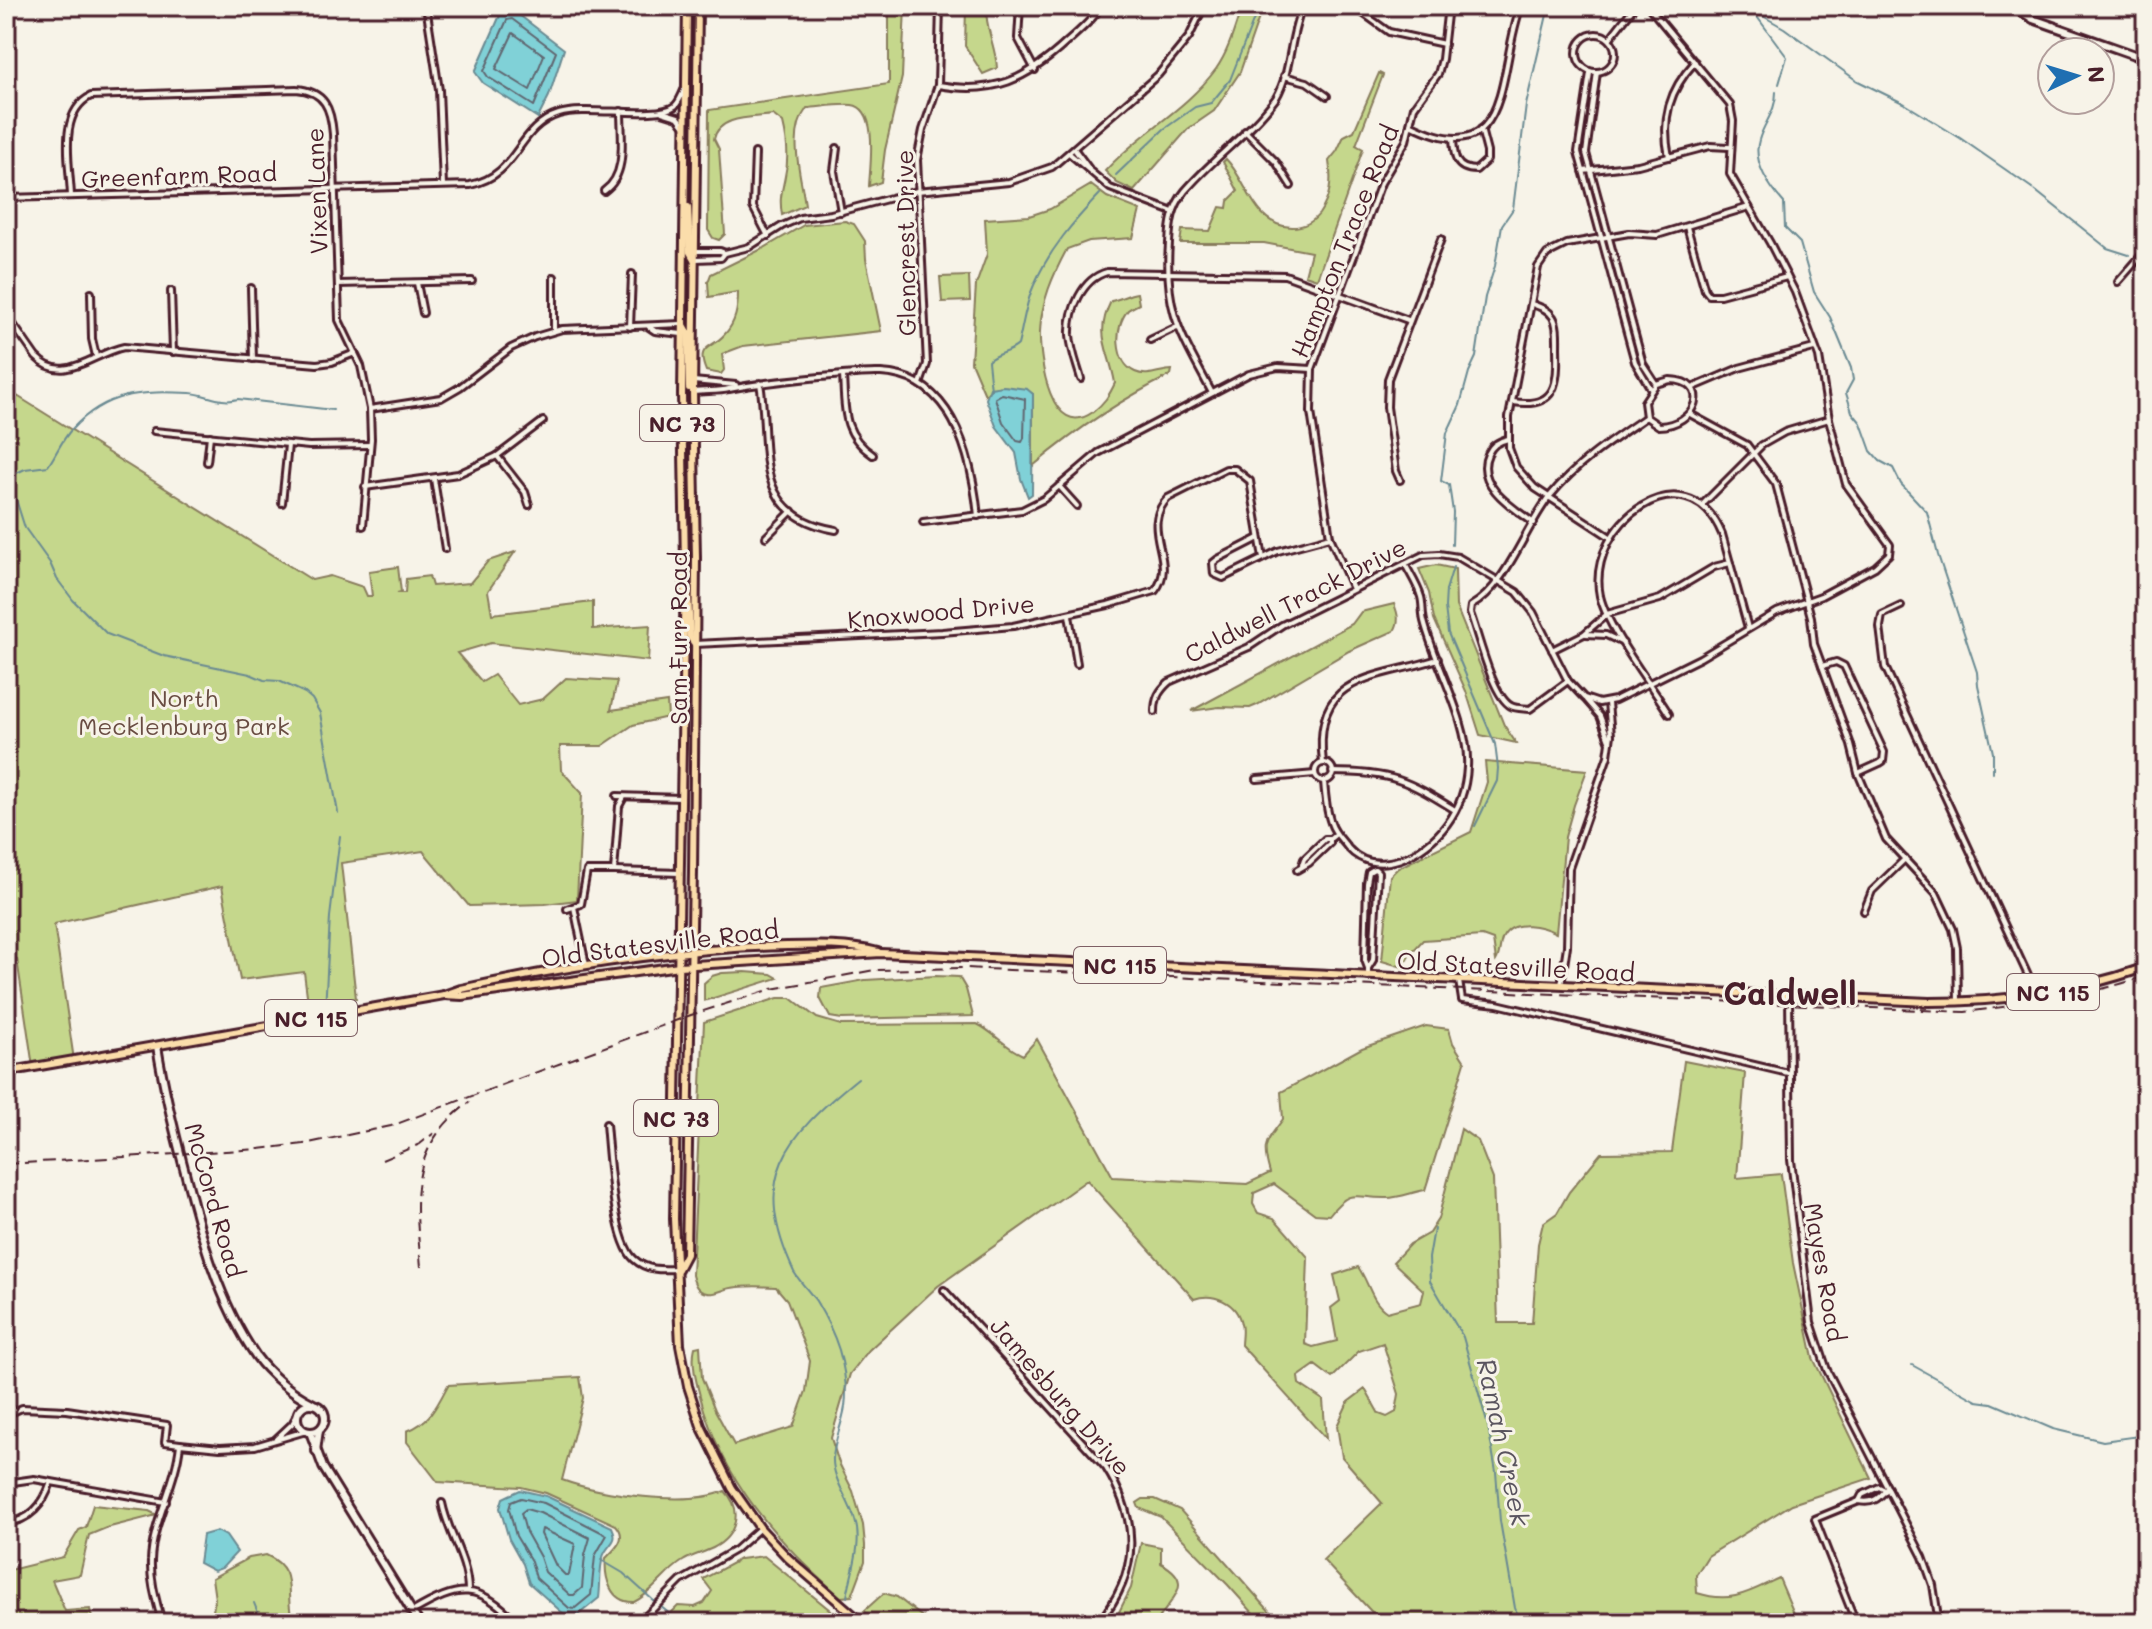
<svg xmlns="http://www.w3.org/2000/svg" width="2152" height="1629" font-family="Mali,sans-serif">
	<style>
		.green { fill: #c5d78c; stroke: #887b5c; stroke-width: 2 }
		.water { fill: #80d1d7; stroke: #6a8a92; stroke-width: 2 }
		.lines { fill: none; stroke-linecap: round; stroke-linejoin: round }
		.shore { stroke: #606670; stroke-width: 2 }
		.stream { stroke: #6a8a92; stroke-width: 2 }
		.street-casing { stroke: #4a1f2b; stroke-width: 10 }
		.secondary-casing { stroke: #4a1f2b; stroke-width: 12 }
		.primary-casing { stroke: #4a1f2b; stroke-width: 12 }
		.street { stroke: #f7f3e8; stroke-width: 4 }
		.secondary { stroke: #f7f3e8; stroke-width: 6 }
		.primary { stroke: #fbddab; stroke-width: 6 }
		.rail { stroke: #4a1f2b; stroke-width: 2; stroke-dasharray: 12 6; stroke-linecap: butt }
		.labels { text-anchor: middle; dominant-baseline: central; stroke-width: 6; stroke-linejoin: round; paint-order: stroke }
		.shield { fill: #f7f3e8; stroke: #7e5f64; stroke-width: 2 }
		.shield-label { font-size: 22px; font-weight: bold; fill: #4a1f2b }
		.street-label { font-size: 24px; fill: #4a1f2b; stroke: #f7f3e8 }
		.park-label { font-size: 24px; fill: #694d43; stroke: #f7f3e8 }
		.water-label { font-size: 26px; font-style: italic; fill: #5a545f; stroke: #f7f3e8 }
		.district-label { font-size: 32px; font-weight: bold; fill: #4a1f2b; stroke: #f7f3e8 }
	</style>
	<rect width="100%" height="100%" fill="#f7f3e8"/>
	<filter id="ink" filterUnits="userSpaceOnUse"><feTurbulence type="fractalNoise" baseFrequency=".0125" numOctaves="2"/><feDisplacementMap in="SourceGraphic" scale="16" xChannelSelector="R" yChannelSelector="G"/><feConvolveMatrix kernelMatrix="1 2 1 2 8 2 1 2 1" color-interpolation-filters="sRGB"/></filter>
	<g filter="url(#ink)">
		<g class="green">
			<path d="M889 6H905L902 77 885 150 881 182 869 186C870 166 879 108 852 105 838 104 821 107 807 108 787 134 801 174 805 205L782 215C779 197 782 193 785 176 789 159 787 139 783 123L773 115C753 118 719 115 714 139L719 149 725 234 719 240 713 238 708 230 709 110 889 84Z"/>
			<path d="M966 6H986C985 28 996 48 997 68L983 74 965 46Z"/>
			<path d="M1242 6H1263L1240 72 1214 111 1188 129 1134 191 1117 183 1105 171C1139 133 1186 110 1216 69 1229 51 1235 27 1242 6Z"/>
			<path d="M1379 73 1383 75 1356 145 1363 149 1317 279 1305 275 1311 252 1264 243H1180L1182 230 1210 231 1220 207 1227 208 1228 201 1238 191 1223 162 1226 159C1248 181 1253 226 1292 227 1303 227 1312 223 1319 214 1331 197 1332 181 1329 161L1337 151 1344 136 1354 131Z"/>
			<path d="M1091 185 1107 197 1140 210 1133 238 1089 241 1067 249C1053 275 1041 302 1040 332 1039 359 1051 442 1093 412 1104 403 1109 396 1115 383 1109 348 1094 336 1111 301 1121 299 1128 294 1137 293L1139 304C1137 305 1129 309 1128 310 1114 326 1114 362 1135 372 1148 378 1160 370 1172 370L1171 375C1121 399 1076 430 1033 466V394C1019 387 996 381 985 395L971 362 976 285 987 254 985 219 1029 216 1050 209Z"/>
			<path d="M845 221 854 224 865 241 866 259 881 331 743 346 722 354 724 370 721 374 706 371C695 345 712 349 724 335 736 323 738 308 738 292L709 297 708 282 711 274 764 248 804 225Z"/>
			<path d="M969 276 970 301 942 302 940 277Z"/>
			<path d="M6 389 312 580 330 576 363 587 367 596H372L369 571 398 567 401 592 397 593H405L406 579 429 576 432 586 470 583 488 561 515 552 488 591 492 614 593 602V629L650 625 648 661 491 643 457 653 482 682 494 675 518 705 543 699 566 678 617 681 611 710 667 702 668 717 633 725 602 746H560L561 770 582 793 577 900 545 904 469 906 423 851 341 863 356 998 308 1003 304 972 240 980 222 886 54 924 74 1060 33 1067 17 959 6 954Z"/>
			<path d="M1436 565 1455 569 1456 606 1504 725 1516 743 1480 735 1466 691 1434 619 1429 593 1419 569Z"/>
			<path d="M1394 604C1398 614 1400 621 1394 631L1349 651 1257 705 1250 708 1219 707 1191 711 1352 624 1361 612Z"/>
			<path d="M1485 762 1587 770 1574 805 1565 837 1556 933C1542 926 1513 918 1503 937 1499 944 1501 953 1496 961L1493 940 1482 936 1423 940 1410 954 1403 967 1382 961 1390 876 1398 868 1471 832 1487 782Z"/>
			<path d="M745 972 771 974 778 978 704 1001V983L712 976 722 973Z"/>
			<path d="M936 976 959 977 966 989 973 1016 842 1019 830 1017 820 998 821 988 865 980Z"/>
			<path d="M778 998H791L817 1018 841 1025 977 1024C995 1033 1006 1048 1023 1055L1037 1039 1113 1177 1247 1184 1270 1173C1261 1143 1266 1143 1283 1119L1281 1092 1362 1048 1426 1026 1449 1029 1453 1043 1465 1062 1425 1190C1413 1192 1399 1198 1387 1198 1355 1199 1352 1186 1329 1215L1315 1214 1274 1184 1254 1193 1253 1204 1258 1213 1274 1218 1308 1257 1305 1344 1313 1347 1337 1341 1331 1308 1340 1301 1334 1275 1358 1267C1369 1282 1371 1302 1387 1312L1421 1303 1424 1291 1393 1262 1410 1244 1429 1233 1438 1219 1461 1129 1478 1141 1493 1179 1498 1323H1532L1538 1244 1543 1223 1557 1213 1569 1192 1601 1153 1672 1152 1684 1061 1745 1073 1737 1178 1781 1174 1793 1263 1813 1358 1871 1478 1792 1504 1708 1556 1696 1575 1697 1593C1732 1604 1749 1592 1779 1578L1796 1618 1778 1623H1382L1323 1560 1382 1503 1342 1457 1337 1426 1348 1402 1365 1389 1379 1414 1387 1417 1396 1412 1399 1394 1383 1343 1359 1351 1332 1378 1315 1365 1298 1377 1299 1384 1323 1400 1326 1439 1241 1345C1241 1339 1243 1330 1241 1324 1237 1302 1213 1292 1194 1299L1087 1180 938 1286 869 1350 850 1374 831 1438 839 1463 853 1491 863 1525 865 1545V1561L852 1596 841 1597C777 1542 722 1480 700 1396 696 1381 691 1362 695 1347L700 1346 702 1378 715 1410 734 1445 793 1427 806 1391 810 1361 787 1300 776 1287C761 1286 747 1285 731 1288 724 1289 714 1295 707 1293 697 1292 694 1283 692 1275L704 1022Z"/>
			<path d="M580 1377 583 1398 562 1480C600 1494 688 1507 725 1491 744 1511 736 1536 713 1548 703 1553 692 1555 683 1561 665 1572 653 1593 634 1602 610 1603 604 1577 606 1558 616 1548 628 1538 616 1525L546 1493 521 1487 438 1482 407 1442V1431C430 1422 437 1406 448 1385Z"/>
			<path d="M1143 1499H1155L1180 1510 1280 1623H1262L1228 1585 1161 1517 1139 1508 1137 1503Z"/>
			<path d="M93 1505 149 1511 157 1515 106 1528 89 1535 80 1575 52 1580 65 1611 90 1609 93 1623H6V1571L63 1557 79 1530 86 1527Z"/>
			<path d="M1141 1543 1161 1547V1563C1196 1582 1172 1597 1156 1623H1121L1117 1616 1131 1588Z"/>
			<path d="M266 1555C300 1570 283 1595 293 1623H211L215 1599 212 1578 249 1558Z"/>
			<path d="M764 1556 846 1623 670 1622 668 1616 678 1606 695 1607 704 1603 712 1591 703 1579 740 1559Z"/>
			<path d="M884 1593 897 1597 930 1623H878L864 1611Z"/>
		</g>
		<g class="water">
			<path d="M510 8 564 49 549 96 538 118 483 83 475 72 501 13Z"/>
			<path d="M1003 386 1027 389 1033 394 1032 494 1028 497 1021 479 1016 453 996 426 986 399 990 388Z"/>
			<path d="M520 1490 546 1496 612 1527C620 1543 607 1543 603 1557 599 1569 601 1584 599 1598L573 1619 566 1616 529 1583 523 1564 509 1539 500 1508 503 1498Z"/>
			<path d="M217 1531 226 1536 237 1552 222 1568 214 1571 199 1563 203 1535Z"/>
		</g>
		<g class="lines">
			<g class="shore">
				<path d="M512 19 556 52 534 106 488 77 484 71 507 20Z"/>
				<path d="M513 33 544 55 530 90 496 69Z"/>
				<path d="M1002 394 1025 399 1024 438 1022 442 1017 441 1003 422 995 398Z"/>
				<path d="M521 1498 544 1503 607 1535 595 1556 591 1595 574 1609 569 1608 536 1578 531 1561 516 1536 509 1509 511 1502Z"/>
				<path d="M526 1509 540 1513 590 1538 585 1555 582 1588 574 1595H570L545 1572 540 1557 526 1532 521 1513Z"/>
				<path d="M542 1529 575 1544 569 1575H565L556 1566 541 1534Z"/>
			</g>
			<g class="stream">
				<path d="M1749 6 1787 57 1779 84"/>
				<path d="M1754 11 1784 28 1856 80 1905 104 1960 138 2032 188 2107 248 2129 255"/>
				<path d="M1776 92C1776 112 1764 122 1759 140 1752 162 1770 188 1784 203L1785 228 1800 243 1814 292 1830 317 1851 368 1853 380 1846 393 1852 412 1861 423 1871 451 1880 461 1893 468 1901 484 1927 512 1938 555 1977 672 1978 685 1993 753V773"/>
				<path d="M1116 175 1164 129 1195 107 1211 103 1230 80 1259 6"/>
				<path d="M2144 264 2146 267"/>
				<path d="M991 390 988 361C997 352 1010 353 1018 345 1023 326 1025 304 1034 285 1049 250 1074 221 1100 194"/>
				<path d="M6 478 25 469 48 466C56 455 62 439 72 429 107 391 142 391 190 393 207 394 220 404 238 399L333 410"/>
				<path d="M6 487H12L25 528 50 563 57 579 73 600 107 634 164 656 250 674 264 680 279 681 305 693 312 699 320 713 338 813"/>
				<path d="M1452 545 1453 512 1449 485 1441 481 1447 433 1460 405 1469 372 1476 357 1485 297 1495 266 1502 225 1513 209 1526 105 1549 6"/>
				<path d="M1453 567 1446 590 1445 607 1448 633 1495 744 1498 768 1497 781 1475 826"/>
				<path d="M325 1010 330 917 340 836"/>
				<path d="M1434 1229 1429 1258 1430 1281 1463 1337 1488 1426 1496 1472 1500 1521 1515 1608 1521 1623"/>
				<path d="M1912 1365 1977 1401 1992 1403 2053 1429 2103 1441 2146 1435"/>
				<path d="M601 1560 623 1573 655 1602"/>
				<path d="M847 1597C851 1573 863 1544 855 1520 849 1500 832 1478 833 1458 834 1444 840 1429 843 1416 849 1395 845 1371 839 1350 834 1334 825 1316 816 1301 809 1291 800 1282 794 1272 750 1178 784 1138 858 1078"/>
				<path d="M254 1603 262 1623"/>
				<path d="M660 1606 681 1623"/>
				<path d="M844 1623 845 1618"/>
			</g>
			<defs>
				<g id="street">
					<path d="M426 6 439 90 443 185"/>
					<path d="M1020 6 1018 38 1035 70"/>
					<path d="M1353 6 1389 32 1444 44"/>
					<circle cx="1596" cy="53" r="19"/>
					<path d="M1610 38 1635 6"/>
					<path d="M1597 72 1586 153 1643 364 1656 384"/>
					<path d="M1590 73 1578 152 1635 362 1651 389"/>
					<path d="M1284 76 1307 82 1327 96"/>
					<path d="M938 85C994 95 1026 80 1067 42 1079 31 1093 20 1101 6"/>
					<path d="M662 112 678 117 684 125"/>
					<path d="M1410 124C1514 177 1497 68 1521 6"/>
					<path d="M1245 131 1276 162 1291 186"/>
					<path d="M1453 139C1454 156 1455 170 1476 170L1487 160V152L1481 129"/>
					<path d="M837 148 834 171 841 212"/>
					<path d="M1075 150 1089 169"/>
					<path d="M755 153 753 207 768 236"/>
					<path d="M1070 154 1110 188 1173 212"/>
					<path d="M1669 157C1661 119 1669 90 1695 62"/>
					<path d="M1583 171 1638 165 1710 146 1729 147"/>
					<path d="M604 191C628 175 621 137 621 111"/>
					<path d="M71 196C70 164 57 113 91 96L296 89C325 91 331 109 333 134L339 320 361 366 370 409 371 439 363 526"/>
					<path d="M6 198 470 185C520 175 515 128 559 114 585 105 657 120 675 106 679 102 682 95 684 90"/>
					<path d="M1687 227 1705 290 1709 295H1720L1787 277"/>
					<path d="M695 251H720L725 253"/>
					<path d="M696 259 721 258 725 253 749 247 782 226 800 218 831 214 917 191 1009 182 1052 167 1158 75 1189 37 1204 6"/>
					<path d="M554 277V331"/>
					<path d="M2118 282 2146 250"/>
					<path d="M417 283 423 313"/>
					<path d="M338 284 472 281"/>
					<path d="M251 288 253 359"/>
					<path d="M171 291 173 352"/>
					<path d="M91 293 92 339 96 356"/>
					<path d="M6 314 36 357C64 386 93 353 124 347L317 364 332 362 355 353"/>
					<path d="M630 327 632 274"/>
					<path d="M649 327 655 331 682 334"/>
					<path d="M1150 340 1177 327"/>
					<path d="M843 375C845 410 842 434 873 455"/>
					<path d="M1081 379C1077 365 1071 350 1070 335 1069 310 1082 279 1107 272L1285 275 1408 320"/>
					<path d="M1670 380C1713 381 1696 426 1659 426L1646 417 1644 402 1656 384Z"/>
					<path d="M693 381 736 385"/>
					<path d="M760 383C771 445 748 515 836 530"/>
					<path d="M920 384 927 364 917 160 923 130 938 85 940 6"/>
					<path d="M1692 388 1739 368 1814 348"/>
					<path d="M693 392C705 390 718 392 729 389 759 383 789 380 820 377 840 376 861 372 881 373 953 376 972 458 978 516"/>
					<path d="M1212 393C1181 334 1164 313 1169 243 1170 223 1172 207 1185 191 1213 158 1250 133 1276 98 1292 71 1289 35 1303 6"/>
					<path d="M1513 402C1557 409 1558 383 1557 348 1557 338 1558 325 1553 317 1548 309 1540 307 1532 304"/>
					<path d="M370 409 441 398 460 387 511 348 535 337 562 329 682 324"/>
					<path d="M1690 414 1747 445 1776 484 1811 617 1814 644 1851 745 1858 773 1886 839 1936 893 1953 929 1957 948 1958 1002"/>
					<path d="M154 431 309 446 370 445"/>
					<path d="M1508 439C1498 441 1492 445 1488 454 1474 484 1513 508 1534 523"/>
					<path d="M497 456 525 492 529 505"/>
					<path d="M207 462 210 436"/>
					<path d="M434 479 445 549"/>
					<path d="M1400 480 1396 471 1387 407 1388 379 1441 239"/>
					<path d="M1059 486 1077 506"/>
					<path d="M365 487 458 474 497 456 543 421"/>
					<path d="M282 503 288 445"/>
					<path d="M1702 505 1762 445 1785 432 1829 419"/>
					<path d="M923 522 1022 510 1044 499 1098 453 1249 374 1278 367 1312 369"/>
					<path d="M766 537 792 511"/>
					<path d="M1610 537 1535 488 1516 467 1509 448V417L1538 267 1547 254 1567 244 1629 233 1657 235 1749 207"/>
					<path d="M1259 538 1218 559 1213 563 1214 574 1223 578 1278 551 1330 537"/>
					<path d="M1353 589 1330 537 1311 412 1312 369 1381 183 1406 141 1414 107 1438 74 1442 59 1448 6"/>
					<path d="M1901 606 1882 615 1880 627 1885 667 2037 995"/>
					<path d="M1069 615 1077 664"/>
					<path d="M1586 634 1606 635 1623 643"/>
					<path d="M695 644 942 632 1013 626 1108 605 1155 591C1179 561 1138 529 1168 498L1226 469H1235L1250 481 1263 558"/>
					<path d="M1552 650 1584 634 1607 614 1660 599 1714 567 1730 563"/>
					<path d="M1822 666 1836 662 1844 666 1884 752 1883 761 1880 763 1858 773"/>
					<path d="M1568 681 1530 709C1525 708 1516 709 1511 706 1492 696 1478 633 1470 613L1471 606C1507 586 1525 527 1550 496 1577 463 1611 441 1646 417"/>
					<path d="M1586 700 1600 716 1609 740"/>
					<path d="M1155 712C1155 698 1159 691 1169 682L1249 647 1282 625 1423 555 1439 554 1458 557 1517 592 1533 612 1568 681 1584 698 1599 703 1615 700 1700 658 1777 612 1821 596 1875 567 1889 554 1890 545 1846 484 1829 419 1819 357 1795 292 1770 243 1730 174 1733 121 1730 105 1648 6"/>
					<path d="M1669 714C1650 683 1608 630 1600 596 1585 523 1687 450 1722 534L1748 628"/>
					<path d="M1323 763C1312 673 1372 680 1438 659"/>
					<circle cx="1324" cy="772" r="9"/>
					<path d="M1332 772C1391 772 1407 780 1455 810"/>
					<path d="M1257 779 1315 774"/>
					<path d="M1324 781C1325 795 1326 810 1331 823 1334 833 1342 840 1348 848 1377 880 1425 854 1447 824 1459 808 1466 788 1467 767 1470 723 1435 665 1424 621 1422 613 1423 604 1421 597 1418 586 1410 574 1405 564"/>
					<path d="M617 796 681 798"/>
					<path d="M1302 865 1304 859 1325 839H1330L1336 834"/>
					<path d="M1297 870 1309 863 1330 843V839"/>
					<path d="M614 871 680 873"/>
					<path d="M574 907 586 965"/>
					<path d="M567 909 581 904 587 871H614L619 806 624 797"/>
					<path d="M1864 911 1872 891 1905 859"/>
					<path d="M1368 968 1373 960 1378 872 1375 869"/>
					<path d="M1368 977V968L1365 960 1367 883 1369 872 1374 869"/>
					<path d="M1459 981 1462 1000 1497 1004 1788 1073"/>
					<path d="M1561 985 1567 946 1569 868 1608 756 1611 735 1608 703"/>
					<path d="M1789 997 1791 1160 1811 1322 1827 1370 1923 1557 1933 1585 1939 1623"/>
					<path d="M606 1124C609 1154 613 1240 634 1259 646 1270 660 1270 676 1269"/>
					<path d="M944 1290 1106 1468C1140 1522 1140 1573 1098 1623"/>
					<path d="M6 1415 22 1408 67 1410 167 1425 165 1442 180 1444"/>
					<path d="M276 1439 292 1424 297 1415"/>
					<path d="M6 1483 34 1479 166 1502"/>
					<path d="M1885 1490 1879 1487 1862 1495 1859 1501C1875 1504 1879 1497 1888 1488"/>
					<path d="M442 1503C448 1534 468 1560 468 1591"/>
					<path d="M6 1523C30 1521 44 1504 51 1482"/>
					<path d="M412 1612C460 1584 477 1582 518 1623"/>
					<path d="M162 1623C157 1603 150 1581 151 1561 152 1522 176 1485 180 1444L220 1448 255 1446 306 1431"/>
					<path d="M639 1623 681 1581 735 1550 760 1528"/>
					<path d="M1856 1623 1815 1519 1859 1501"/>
				</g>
				<g id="secondary">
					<path d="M2013 6 2033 19 2146 59"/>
					<path d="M157 1046C164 1089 174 1131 185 1172 201 1235 218 1301 256 1356 269 1374 292 1393 312 1403"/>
					<circle cx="311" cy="1418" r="14"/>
					<path d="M310 1432 323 1467 419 1623"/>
					<path d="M316 1451 319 1430"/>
				</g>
				<g id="primary">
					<path d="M687 6 682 395 685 565 674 1219 680 1345 688 1386 701 1426 732 1488 760 1528 788 1558 863 1623"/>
					<path d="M688 207 690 252 694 259"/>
					<path d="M684 325 688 332 689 388"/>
					<path d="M688 593 690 637 695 644"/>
					<path d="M444 995 462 996 679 966 881 953 1929 1002C2003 1002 2076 992 2146 967"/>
					<path d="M6 1072 444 995 461 989C567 966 677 948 787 946 816 945 849 944 878 952"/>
					<path d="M678 1269 686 1254 693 872 696 558 693 392 698 6"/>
				</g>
			</defs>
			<use href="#street" class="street-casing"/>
			<use href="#secondary" class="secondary-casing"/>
			<use href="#primary" class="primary-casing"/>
			<use href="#street" class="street"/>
			<use href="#secondary" class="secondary"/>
			<use href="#primary" class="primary"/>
			<g class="rail">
				<path d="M382 1160 420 1144 434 1133"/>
				<path d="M6 1164 259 1149 304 1144 391 1126 691 1015 772 989 875 970 965 968 1965 1012C2027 1004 2087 996 2146 976"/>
				<path d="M421 1267C415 1199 407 1148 470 1102"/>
			</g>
		</g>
	</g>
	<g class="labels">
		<g class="shield">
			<rect x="640" y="405" width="84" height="36" rx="6"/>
			<rect x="1074" y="947" width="92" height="36" rx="6"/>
			<rect x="2007" y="974" width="92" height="36" rx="6"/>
			<rect x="265" y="1000" width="92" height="36" rx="6"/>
			<rect x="634" y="1100" width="84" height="36" rx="6"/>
		</g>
		<g class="shield-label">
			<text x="682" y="423">NC 73</text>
			<text x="1120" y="965">NC 115</text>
			<text x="2053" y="992">NC 115</text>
			<text x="311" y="1018">NC 115</text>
			<text x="676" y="1118">NC 73</text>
		</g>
		<g class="street-label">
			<text transform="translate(179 175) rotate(-2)">Greenfarm Road</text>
			<text transform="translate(316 191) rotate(-92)">Vixen Lane</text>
			<text transform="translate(1344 241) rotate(-68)">Hampton Trace Road</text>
			<text transform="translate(905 243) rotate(-91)">Glencrest Drive</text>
			<text transform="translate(1295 600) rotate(-27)">Caldwell Track Drive</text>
			<text transform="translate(941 611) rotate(-5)">Knoxwood Drive</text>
			<text transform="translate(677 638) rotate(-90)">Sam Furr Road</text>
			<text transform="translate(660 943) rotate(-7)">Old Statesville Road</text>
			<text transform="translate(1516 966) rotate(3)">Old Statesville Road</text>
			<text transform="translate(215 1200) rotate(74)">McCord Road</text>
			<text transform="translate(1825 1272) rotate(80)">Mayes Road</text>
			<text transform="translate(1061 1396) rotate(49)">Jamesburg Drive</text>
		</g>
		<g class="park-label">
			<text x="184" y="697">North<tspan x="184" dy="28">Mecklenburg Park</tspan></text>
		</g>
		<g class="water-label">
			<text transform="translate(1504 1442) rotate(78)">Ramah Creek</text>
		</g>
		<g class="district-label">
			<text x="1790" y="992">Caldwell</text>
		</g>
	</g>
	<rect width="2152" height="1629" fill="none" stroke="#f7f3e8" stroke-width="32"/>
	<rect x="16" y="16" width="2120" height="1597" fill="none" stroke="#4a1f2b" stroke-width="3" filter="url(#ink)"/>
	<g transform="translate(2076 76) rotate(86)"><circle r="38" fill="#f7f3e8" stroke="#b29e9c" stroke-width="2"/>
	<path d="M0-6L14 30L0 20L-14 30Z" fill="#1f6fb2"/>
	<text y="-12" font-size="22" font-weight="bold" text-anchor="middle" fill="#4a1f2b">N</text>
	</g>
</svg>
